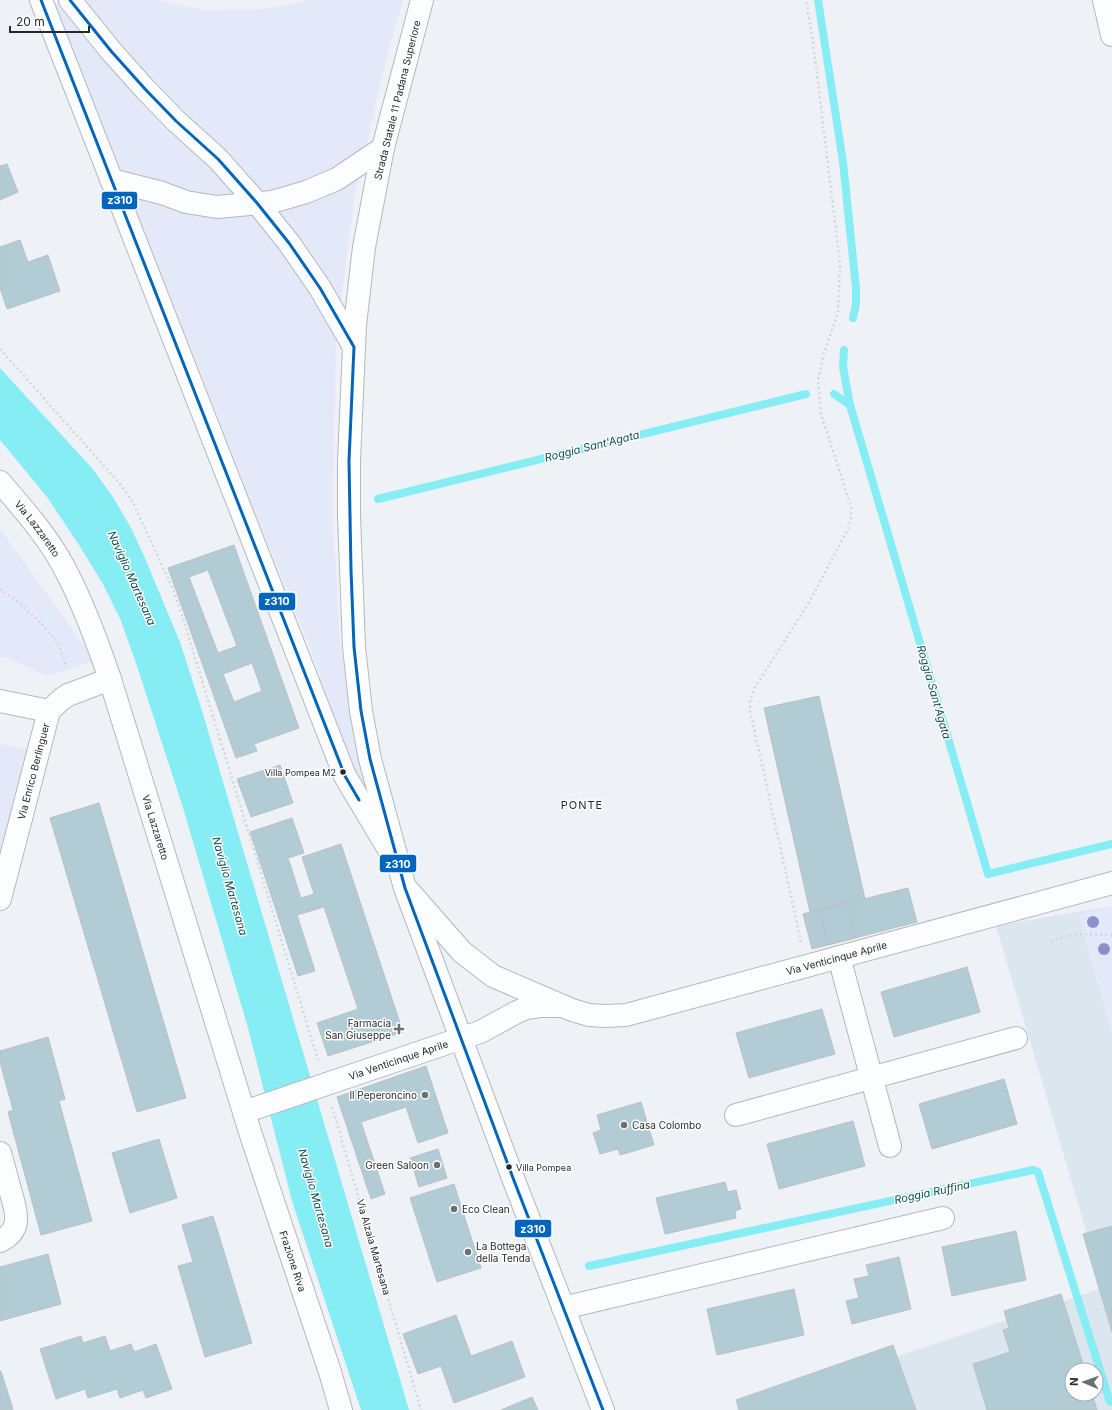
<svg xmlns="http://www.w3.org/2000/svg" width="1112" height="1410" font-family="Inter,sans-serif">
	<style>
		.built { fill: #dce6ee; fill-rule: evenodd }
		.green { fill: #e4e9f9 }
		.water { fill: #86edf5 }
		.lines { fill: none; stroke-linecap: round; stroke-linejoin: round }
		.stream { stroke: #86edf5; stroke-width: 8 }
		.building { fill: #b1ccd4; stroke: #bcc0c3; fill-rule: evenodd }
		.minor-casing { stroke: #b5b8bb; stroke-width: 24 }
		.major-casing { stroke: #b5b8bb; stroke-width: 24 }
		.path { stroke: #d4d6d7; stroke-width: 2.5; stroke-dasharray: 2 3; stroke-linecap: butt }
		.minor { stroke: #fcfdfe; stroke-width: 22 }
		.major { stroke: #fcfdfe; stroke-width: 22 }
		.bus-1-casing { stroke: #fff; stroke-width: 6 }
		.bus-1 { stroke: #0065bd; stroke-width: 3 }
		.tree { fill: #8c92c9 }
		.bus-dot { fill: #26292b; stroke: #fff; stroke-width: 1.5 }
		.poi-dot { fill: #6c6f72; stroke: #fff; stroke-width: 1.5 }
		.labels { text-anchor: middle; dominant-baseline: central; stroke-width: 3; stroke-linejoin: round; paint-order: stroke }
		.bus-label { font-size: 9px; fill: #26292b; stroke: #fff; text-anchor: end }
		.street-label { font-size: 10px; fill: #26292b; stroke: #fff }
		.poi-label { font-size: 10px; fill: #26292b; stroke: #fff; text-anchor: end }
		.water-label { font-size: 11px; font-style: italic; fill: #0d4e52; stroke: #fff }
		.neighbourhood-label { font-size: 11px; letter-spacing: 1px; fill: #26292b; stroke: #fff }
		.line-badge { stroke: #fff; stroke-width: 1.5 }
		.badge-label { font-size: 11px; text-anchor: middle; font-weight: bold; fill: #fff }
	</style>
	<rect width="100%" height="100%" fill="#eef2f6"/>
	<path class="built" d="M1112 906V1410H735L1103 1288 996 926ZM1072 1370H1096V1394H1072Z"/>
	<g class="green">
		<path d="M61 0H157L204 10 265 9 310 0H403L386 60 355 193 336 342 333 520 340 641 350 709 367 789 364 790 343 743 310 647 255 513 207 389 54 5Z"/>
		<path d="M0 529 95 661 48 676 7 658 0 657Z"/>
		<path d="M0 744 29 749 0 869Z"/>
		<path d="M1112 906V1034L1078 915Z"/>
	</g>
	<path class="water" d="M0 368 92 468 113 497 131 528 145 558 180 642 200 704 409 1410H361L292 1201 248 1028 183 808 137 666 121 621 103 584 79 545 47 497 0 440Z"/>
	<g class="lines">
		<g class="stream">
			<path d="M818 0 843 162 856 288V304L853 318"/>
			<path d="M844 350 843 367 850 405"/>
			<path d="M834 394 850 405 988 874 1112 844"/>
			<path d="M378 499 806 394"/>
			<path d="M589 1266 1033 1170 1038 1172 1110 1402"/>
		</g>
	</g>
	<g class="building">
		<path d="M7 164 18 192 0 200V166Z"/>
		<path d="M20 240 28 262 48 255 60 291 7 309 0 288V247Z"/>
		<path d="M234 545 299 728 254 744 257 751 236 758 168 568ZM208 570 237 646 218 653 189 577ZM252 663 262 691 234 702 223 674Z"/>
		<path d="M819 696 865 899 810 912 764 708Z"/>
		<path d="M280 765 293 803 251 817 237 779Z"/>
		<path d="M99 803 186 1098 137 1112 50 818Z"/>
		<path d="M292 818 304 853 288 858 301 898 314 894 302 857 341 844 403 1032 328 1056 317 1023 358 1009 324 907 297 915 315 971 298 976 250 832Z"/>
		<path d="M908 888 917 922 812 949 803 914Z"/>
		<path d="M847 903 855 938 828 945 820 910Z"/>
		<path d="M967 967 980 1012 894 1037 881 992Z"/>
		<path d="M822 1009 835 1054 749 1078 736 1033Z"/>
		<path d="M48 1037 65 1099 59 1101 92 1221 41 1235 8 1112 13 1110 0 1062V1051Z"/>
		<path d="M426 1066 448 1133 418 1143 406 1107 361 1122 385 1194 371 1199 337 1097Z"/>
		<path d="M1004 1079 1017 1124 932 1149 919 1104Z"/>
		<path d="M641 1102 654 1145 620 1155 618 1149 600 1154 593 1133 601 1130 597 1115Z"/>
		<path d="M853 1121 865 1166 779 1189 767 1144Z"/>
		<path d="M159 1139 177 1198 130 1213 112 1153Z"/>
		<path d="M438 1149 447 1178 419 1187 410 1158Z"/>
		<path d="M725 1182 728 1192 736 1190 741 1209 735 1211 736 1218 665 1234 656 1198Z"/>
		<path d="M454 1184 481 1268 437 1282 410 1198Z"/>
		<path d="M213 1216 252 1343 205 1357 178 1266 193 1262 182 1225Z"/>
		<path d="M1112 1226V1332L1083 1234Z"/>
		<path d="M1016 1231 1026 1280 952 1296 942 1247Z"/>
		<path d="M48 1254 61 1304 0 1321V1267Z"/>
		<path d="M899 1257 911 1309 852 1324 846 1301 859 1298 854 1279 869 1276 866 1265Z"/>
		<path d="M794 1289 804 1335 717 1355 707 1309Z"/>
		<path d="M1061 1294 1085 1370H1072V1394H1092L1097 1410H987L973 1364 1010 1352 1003 1330 1009 1328 1004 1311Z"/>
		<path d="M456 1315 471 1356 512 1341 525 1377 454 1403 441 1366 418 1374 403 1334Z"/>
		<path d="M81 1336 83 1343 105 1336 110 1351 131 1344 134 1352 156 1344 172 1389 146 1398 143 1390 120 1398 117 1389 88 1398 85 1389 56 1399 40 1349Z"/>
		<path d="M893 1345 916 1410H739L736 1400Z"/>
		<path d="M1 1371 13 1409 11 1410H0V1372Z"/>
		<path d="M532 1397 538 1410H501Z"/>
	</g>
	<g class="lines">
		<defs>
			<g id="minor">
				<path d="M41 0 345 776 394 858"/>
				<path d="M70 0 111 51 145 89 176 121 218 159 257 203 289 243 320 288 354 347"/>
				<path d="M1104 0 1112 35"/>
				<path d="M111 180 162 193 186 202 217 207 272 202 306 192 337 179 383 148"/>
				<path id="s1" d="M0 482C25 511 51 540 68 575 85 608 98 644 110 679L251 1135 330 1372 341 1410"/>
				<path d="M0 701 49 711"/>
				<path id="s2" d="M406 888 462 952 493 976 572 1010 589 1015 605 1016 626 1015 1112 883"/>
				<path id="s3" d="M0 899 49 711 62 699 68 695 110 679"/>
				<path d="M839 957 890 1146"/>
				<path id="s4" d="M244 1112 480 1032 517 1012 526 1008 540 1006H558"/>
				<path d="M736 1115 1016 1038"/>
				<path d="M0 1153C3 1164 6 1175 9 1186 14 1206 26 1229 0 1241"/>
				<path d="M563 1308 943 1218"/>
			</g>
			<path id="major" d="M422 0 383 148 364 247 355 325 349 461V516L354 647 361 711 370 759 405 888 513 1178 603 1410"/>
		</defs>
		<use href="#minor" class="minor-casing"/>
		<use href="#major" class="major-casing"/>
		<g class="path">
			<path d="M0 349 121 485 133 503 172 587 182 615 318 1060"/>
			<path d="M0 589 16 600 38 620 58 643 67 668"/>
			<path d="M1051 941 1075 934 1112 935"/>
			<path d="M801 942 750 710V702L754 689 811 599 849 527 851 517V507L821 414 818 380 824 353 838 313 840 264 813 42 806 0"/>
			<path d="M332 1107 421 1410"/>
		</g>
		<use href="#minor" class="minor"/>
		<use href="#major" class="major"/>
		<defs>
			<g id="bus-1">
				<path d="M41 0 345 776 359 800"/>
				<path d="M70 0 111 51 145 89 176 121 218 159 257 203 289 243 320 288 354 347 349 461 351 570 354 647 361 711 370 759 405 888 513 1178 603 1410"/>
			</g>
		</defs>
		<use href="#bus-1" class="bus-1-casing"/>
		<use href="#bus-1" class="bus-1"/>
	</g>
	<g class="tree">
		<circle cx="1093" cy="922" r="6"/>
		<circle cx="1104" cy="949" r="6"/>
	</g>
	<g class="bus-dot">
		<circle cx="343" cy="772" r="3.5"/>
		<circle cx="509" cy="1167" r="3.5"/>
	</g>
	<g class="poi-dot">
		<path d="M397 1023h4v4h4v4h-4v4h-4v-4h-4v-4h4z"/>
		<circle cx="425" cy="1095" r="4"/>
		<circle cx="624" cy="1125" r="4"/>
		<circle cx="437" cy="1165" r="4"/>
		<circle cx="454" cy="1209" r="4"/>
		<circle cx="468" cy="1252" r="4"/>
	</g>
	<g class="labels">
		<g class="bus-label">
			<text x="336" y="772">Villa Pompea M2</text>
			<text x="516" y="1167" text-anchor="start">Villa Pompea</text>
		</g>
		<g class="street-label">
			<text transform="translate(397 100) rotate(-76)">Strada Statale 11 Padana Superiore</text>
			<text stroke="none"><textPath href="#s1" startOffset="60">Via Lazzaretto</textPath></text>
			<text stroke="none"><textPath href="#s3" startOffset="132">Via Enrico Berlinguer</textPath></text>
			<text stroke="none"><textPath href="#s1" startOffset="383">Via Lazzaretto</textPath></text>
			<text stroke="none"><textPath href="#s2" startOffset="483">Via Venticinque Aprile</textPath></text>
			<text stroke="none"><textPath href="#s4" startOffset="163">Via Venticinque Aprile</textPath></text>
			<text transform="translate(374 1247) rotate(74)">Via Alzaia Martesana</text>
			<text stroke="none"><textPath href="#s1" startOffset="838">Frazione Riva</textPath></text>
		</g>
		<g class="poi-label">
			<text x="391" y="1023">Farmacia<tspan x="391" dy="12">San Giuseppe</tspan></text>
			<text x="417" y="1095">Il Peperoncino</text>
			<text x="632" y="1125" text-anchor="start">Casa Colombo</text>
			<text x="429" y="1165">Green Saloon</text>
			<text x="462" y="1209" text-anchor="start">Eco Clean</text>
			<text x="476" y="1246" text-anchor="start">La Bottega<tspan x="476" dy="12">della Tenda</tspan></text>
		</g>
		<g class="water-label">
			<text transform="translate(592 446) rotate(-14)">Roggia Sant'Agata</text>
			<text transform="translate(132 578) rotate(66)">Naviglio Martesana</text>
			<text transform="translate(934 692) rotate(74)">Roggia Sant'Agata</text>
			<text transform="translate(230 886) rotate(74)">Naviglio Martesana</text>
			<text transform="translate(932 1192) rotate(-12)">Roggia Ruffina</text>
			<text transform="translate(316 1198) rotate(74)">Naviglio Martesana</text>
		</g>
		<g class="neighbourhood-label">
			<text x="582" y="805">PONTE</text>
		</g>
	</g>
	<g class="line-badge">
		<rect x="101" y="191" width="37" height="19" rx="4" fill="#0065bd"/>
		<rect x="258" y="592" width="38" height="19" rx="4" fill="#0065bd"/>
		<rect x="379" y="854" width="38" height="19" rx="4" fill="#0065bd"/>
		<rect x="514" y="1219" width="38" height="19" rx="4" fill="#0065bd"/>
	</g>
	<g class="badge-label">
		<text x="120" y="204">z310</text>
		<text x="277" y="605">z310</text>
		<text x="398" y="868">z310</text>
		<text x="533" y="1233">z310</text>
	</g>
	<g transform="translate(1084 1382) rotate(272)"><circle r="19" fill="#ffffff" stroke="#a8a9aa"/>
	<path d="M0-3L7 15L0 10L-7 15Z" fill="#6c6f72"/>
	<text y="-6" font-size="11" font-weight="bold" text-anchor="middle" fill="#26292b">N</text>
	</g>
	<path d="M10 26v6h79v-6" fill="none" stroke="#26292b" stroke-width="2"/>
	<text x="16" y="26" font-size="12" fill="#26292b" stroke="#ffffff" stroke-width="3" paint-order="stroke">20 m</text>
</svg>
